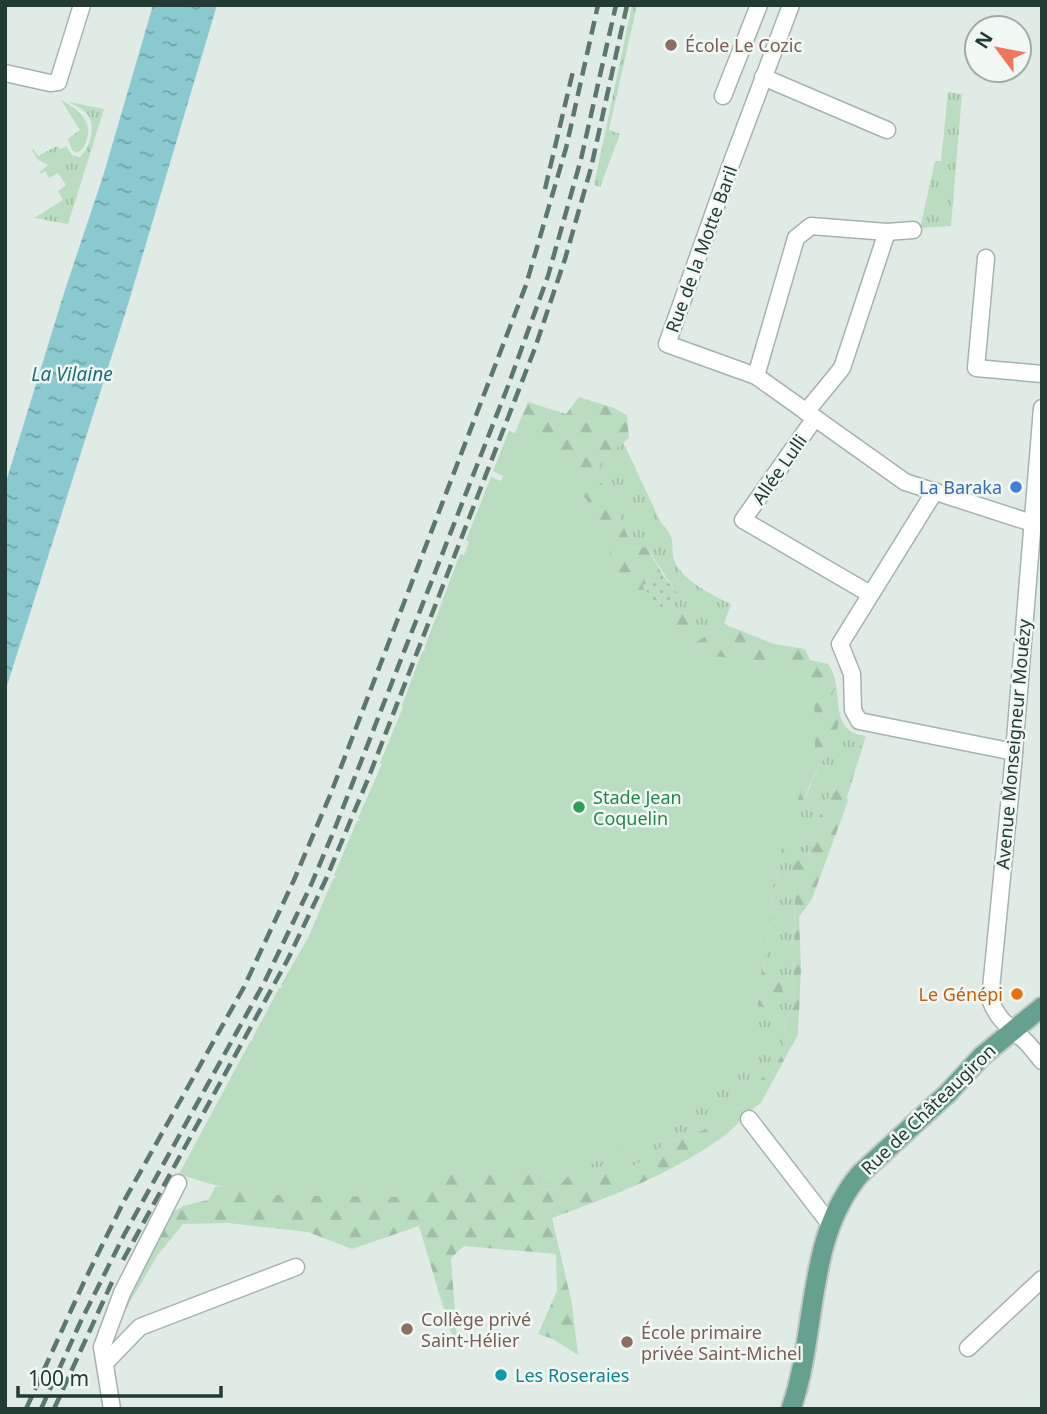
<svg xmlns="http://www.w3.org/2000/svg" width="1047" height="1414" font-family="'Noto Sans',sans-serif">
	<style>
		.grass { fill: url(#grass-tufts) }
		.forest { fill: url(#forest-firs) }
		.park { fill: url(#park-dots) }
		.pitch { fill: #badcc1 }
		.water { fill: url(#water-ripples) }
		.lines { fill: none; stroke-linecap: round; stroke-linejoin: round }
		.minor-casing { stroke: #a4b3ad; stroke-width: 19 }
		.major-casing { stroke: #c1c8c6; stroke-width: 23 }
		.minor { stroke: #fff; stroke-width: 16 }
		.major { stroke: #66a08e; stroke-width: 19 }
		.rail { stroke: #5c776e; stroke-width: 4.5; stroke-dasharray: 14 7; stroke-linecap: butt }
		.education-dot { fill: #8d6e63; stroke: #f1f8f4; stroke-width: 2.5 }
		.shop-dot { fill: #3f7fe0; stroke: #f1f8f4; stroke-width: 2.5 }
		.leisure-dot { fill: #2e9e5b; stroke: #f1f8f4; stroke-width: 2.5 }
		.food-dot { fill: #e8710a; stroke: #f1f8f4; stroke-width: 2.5 }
		.culture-dot { fill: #0f9aa8; stroke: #f1f8f4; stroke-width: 2.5 }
		.labels { text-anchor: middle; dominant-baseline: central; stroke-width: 5; stroke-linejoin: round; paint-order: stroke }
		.education-label { font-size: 18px; fill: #785e54; stroke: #f1f8f4; text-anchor: start }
		.street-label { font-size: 18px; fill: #223c33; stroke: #f1f8f4 }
		.shop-label { font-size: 18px; fill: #366cbe; stroke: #f1f8f4; text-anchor: end }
		.leisure-label { font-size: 18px; fill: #27864d; stroke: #f1f8f4; text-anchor: start }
		.food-label { font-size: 18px; fill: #c56008; stroke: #f1f8f4; text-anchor: end }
		.culture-label { font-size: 18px; fill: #0d838f; stroke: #f1f8f4; text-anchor: start }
		.water-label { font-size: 19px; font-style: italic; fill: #1d6d76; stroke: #f1f8f4 }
	</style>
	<defs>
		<pattern id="grass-tufts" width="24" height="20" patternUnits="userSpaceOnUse" patternTransform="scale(1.75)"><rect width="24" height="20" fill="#badcc1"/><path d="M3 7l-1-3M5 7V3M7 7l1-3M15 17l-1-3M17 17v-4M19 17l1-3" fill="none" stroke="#a0bea6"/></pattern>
		<pattern id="forest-firs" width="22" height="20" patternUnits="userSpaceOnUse" patternTransform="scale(1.75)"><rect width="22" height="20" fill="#badcc1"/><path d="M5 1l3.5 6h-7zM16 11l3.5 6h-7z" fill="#a0bea6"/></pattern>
		<pattern id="park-dots" width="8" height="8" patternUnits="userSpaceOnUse" patternTransform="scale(1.75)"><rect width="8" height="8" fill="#badcc1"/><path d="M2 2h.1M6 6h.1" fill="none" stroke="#a0bea6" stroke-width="1.8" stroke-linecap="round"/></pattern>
		<pattern id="water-ripples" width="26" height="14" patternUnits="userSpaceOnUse" patternTransform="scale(1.75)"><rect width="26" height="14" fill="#8ac9d0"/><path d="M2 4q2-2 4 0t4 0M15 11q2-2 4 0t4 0" fill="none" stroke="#70a4a9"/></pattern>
	</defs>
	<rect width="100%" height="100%" fill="#e1ebe6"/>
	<g class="grass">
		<path d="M632 5H637L609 130 620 134 600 187 594 185Z"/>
		<path d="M948 92 962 94 951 226 920 228 935 161H941Z"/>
		<path d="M61 100C76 108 93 119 87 139 85 146 83 149 77 153L72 150 68 139 80 130Z"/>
		<path d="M69 102 104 109 68 224 34 218 63 200 58 191 66 185 58 173 49 178 45 171 41 174 40 172 48 165 38 160 32 150 33 148 38 156 57 146 61 149 66 146 72 155 80 157C91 148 98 121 84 111 80 107 74 106 69 102Z"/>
		<path d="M623 442 661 523C680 541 668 549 676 564 685 582 714 596 731 604L724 624 696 642 687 639 660 609 676 593 647 547 632 548 594 473 608 454Z"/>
		<path d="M828 664C847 690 825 731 866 736L825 803 817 823 812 848 790 878 795 889 793 1006 786 1018 784 1033 786 1047 777 1063 756 1084 747 1103 717 1124 682 1139 672 1140 627 1171 567 1177 554 1190 546 1189 538 1185 539 1179 561 1174 763 972 772 898 780 864 787 841 820 763 824 704 835 689Z"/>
	</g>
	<path class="forest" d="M579 397 614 408 627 415 629 438 608 454 594 473 613 500 632 548 647 547 661 572 643 587 660 609 684 608 693 622 687 638 696 642 724 624 774 644 805 649 810 660 828 664 835 689 824 704 823 714 839 718 837 731 825 759 820 763 809 787 780 864 772 898 763 972 782 982 783 993 778 1006 766 1008 755 1005 561 1174 539 1179 538 1185 546 1189 554 1190 567 1177 611 1163 627 1171 672 1140 682 1139 717 1124 747 1103 756 1084 777 1063 786 1047 784 1033 786 1018 793 1006 795 889 790 878 792 864 806 855 812 848 817 823 825 803 866 736 847 797 848 801 812 899 799 917 801 968 798 1034 761 1103C745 1113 735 1129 720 1139 669 1175 610 1197 552 1218L572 1304 578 1355 553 1339 538 1334 557 1291 556 1254 464 1246 451 1258 457 1339 453 1340 419 1226 352 1249 308 1232 228 1223 183 1224 157 1256 123 1314 137 1277 170 1213 186 1205 208 1200 216 1186 247 1190 738 670 650 631 514 435 528 402 566 414Z"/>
	<path class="park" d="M661 572 677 594 660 609 642 586Z"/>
	<path class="pitch" d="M509 431 529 438 554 457 592 507 623 586 647 617 670 634 713 656 785 665 803 679 814 693 815 750 786 834 770 893 754 1040 709 1091 670 1126 566 1176 448 1168 398 1197 259 1195 207 1183 179 1174 251 1040 253 1041V1037L279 988 283 987 281 985 309 936 333 879 336 877 334 875 357 821 360 820 358 818 382 764 380 763 403 707 402 705 422 652 426 650 424 649 460 554 464 555 469 542 466 540 491 477 501 481 503 476 493 471Z"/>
	<path class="water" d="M153 5H217L126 311 5 692V485L64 293 104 173Z"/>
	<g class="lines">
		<defs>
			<g id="minor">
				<path d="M791 5 730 167 667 344 756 376 905 482 1032 523"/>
				<path d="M5 73 50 83 58 82 82 5"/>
				<path d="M763 77 887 130"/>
				<path d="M723 96 759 5"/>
				<path d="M986 258 976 368 1042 374"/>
				<path d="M756 376 796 238 811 226 887 232 913 230"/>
				<path d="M1042 408 1013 765 990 999C997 1019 1008 1026 1023 1039 1030 1045 1036 1054 1042 1061"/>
				<path d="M806 412 842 368 887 232"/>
				<path d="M815 418 743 520 870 594"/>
				<path d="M935 491 840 644 852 674 853 710 859 721 1014 752"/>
				<path d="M749 1119 830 1224"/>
				<path d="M968 1348 1042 1279"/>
				<path d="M105 1363 140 1327 296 1267"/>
				<path d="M112 1409 102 1347 122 1293 178 1183"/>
			</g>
			<path id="major" d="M791 1409C818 1332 805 1239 860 1174L948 1093 982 1056 1042 1007"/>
		</defs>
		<use href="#minor" class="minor-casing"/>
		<use href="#major" class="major-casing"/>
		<use href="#minor" class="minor"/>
		<use href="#major" class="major"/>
		<g class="rail">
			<path d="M545 189 574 67"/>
			<path d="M123 1260 288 959 326 879 368 779 535 348 565 259 591 168 627 5"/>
			<path d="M26 1409 84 1282 124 1201 244 987 294 880 331 793 526 285 566 148 598 5"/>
			<path d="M41 1409 80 1323 124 1235 264 983 311 885 335 828 508 386 548 276 581 159 616 5"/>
			<path d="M54 1409 112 1282"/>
		</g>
	</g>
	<g class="education-dot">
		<circle cx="671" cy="45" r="7"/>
		<circle cx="407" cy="1329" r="7"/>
		<circle cx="627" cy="1342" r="7"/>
	</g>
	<circle class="shop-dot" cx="1016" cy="487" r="7"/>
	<circle class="leisure-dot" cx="579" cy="807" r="7"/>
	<circle class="food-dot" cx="1017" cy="994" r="7"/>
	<circle class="culture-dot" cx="501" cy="1375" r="7"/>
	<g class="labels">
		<g class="education-label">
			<text x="685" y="45">École Le Cozic</text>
			<text x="421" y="1319">Collège privé<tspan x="421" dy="21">Saint-Hélier</tspan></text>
			<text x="641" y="1332">École primaire<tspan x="641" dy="21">privée Saint-Michel</tspan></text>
		</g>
		<g class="street-label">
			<text transform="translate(701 249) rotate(-70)">Rue de la Motte Baril</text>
			<text transform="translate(779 469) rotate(-55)">Allée Lulli</text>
			<text transform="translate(1013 744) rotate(-85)">Avenue Monseigneur Mouézy</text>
			<text transform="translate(928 1109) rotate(-44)">Rue de Châteaugiron</text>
		</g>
		<g class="shop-label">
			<text x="1002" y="487">La Baraka</text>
		</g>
		<g class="leisure-label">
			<text x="593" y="797">Stade Jean<tspan x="593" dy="21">Coquelin</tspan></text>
		</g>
		<g class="food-label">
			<text x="1003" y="994">Le Génépi</text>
		</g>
		<g class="culture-label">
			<text x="515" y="1375">Les Roseraies</text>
		</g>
		<g class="water-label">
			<text x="72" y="374">La Vilaine</text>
		</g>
	</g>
	<rect width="1047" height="1414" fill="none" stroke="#223c33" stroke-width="14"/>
	<g transform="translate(998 49) rotate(302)"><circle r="33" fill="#f1f8f4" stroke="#9eada7" stroke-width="2"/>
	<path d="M0-5L12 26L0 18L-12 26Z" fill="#ef775b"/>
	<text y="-10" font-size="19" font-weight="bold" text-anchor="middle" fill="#223c33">N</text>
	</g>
	<path d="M18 1386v10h203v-10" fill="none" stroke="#223c33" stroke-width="3.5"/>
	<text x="28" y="1386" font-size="21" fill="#223c33" stroke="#f1f8f4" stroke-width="5" paint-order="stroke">100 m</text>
</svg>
